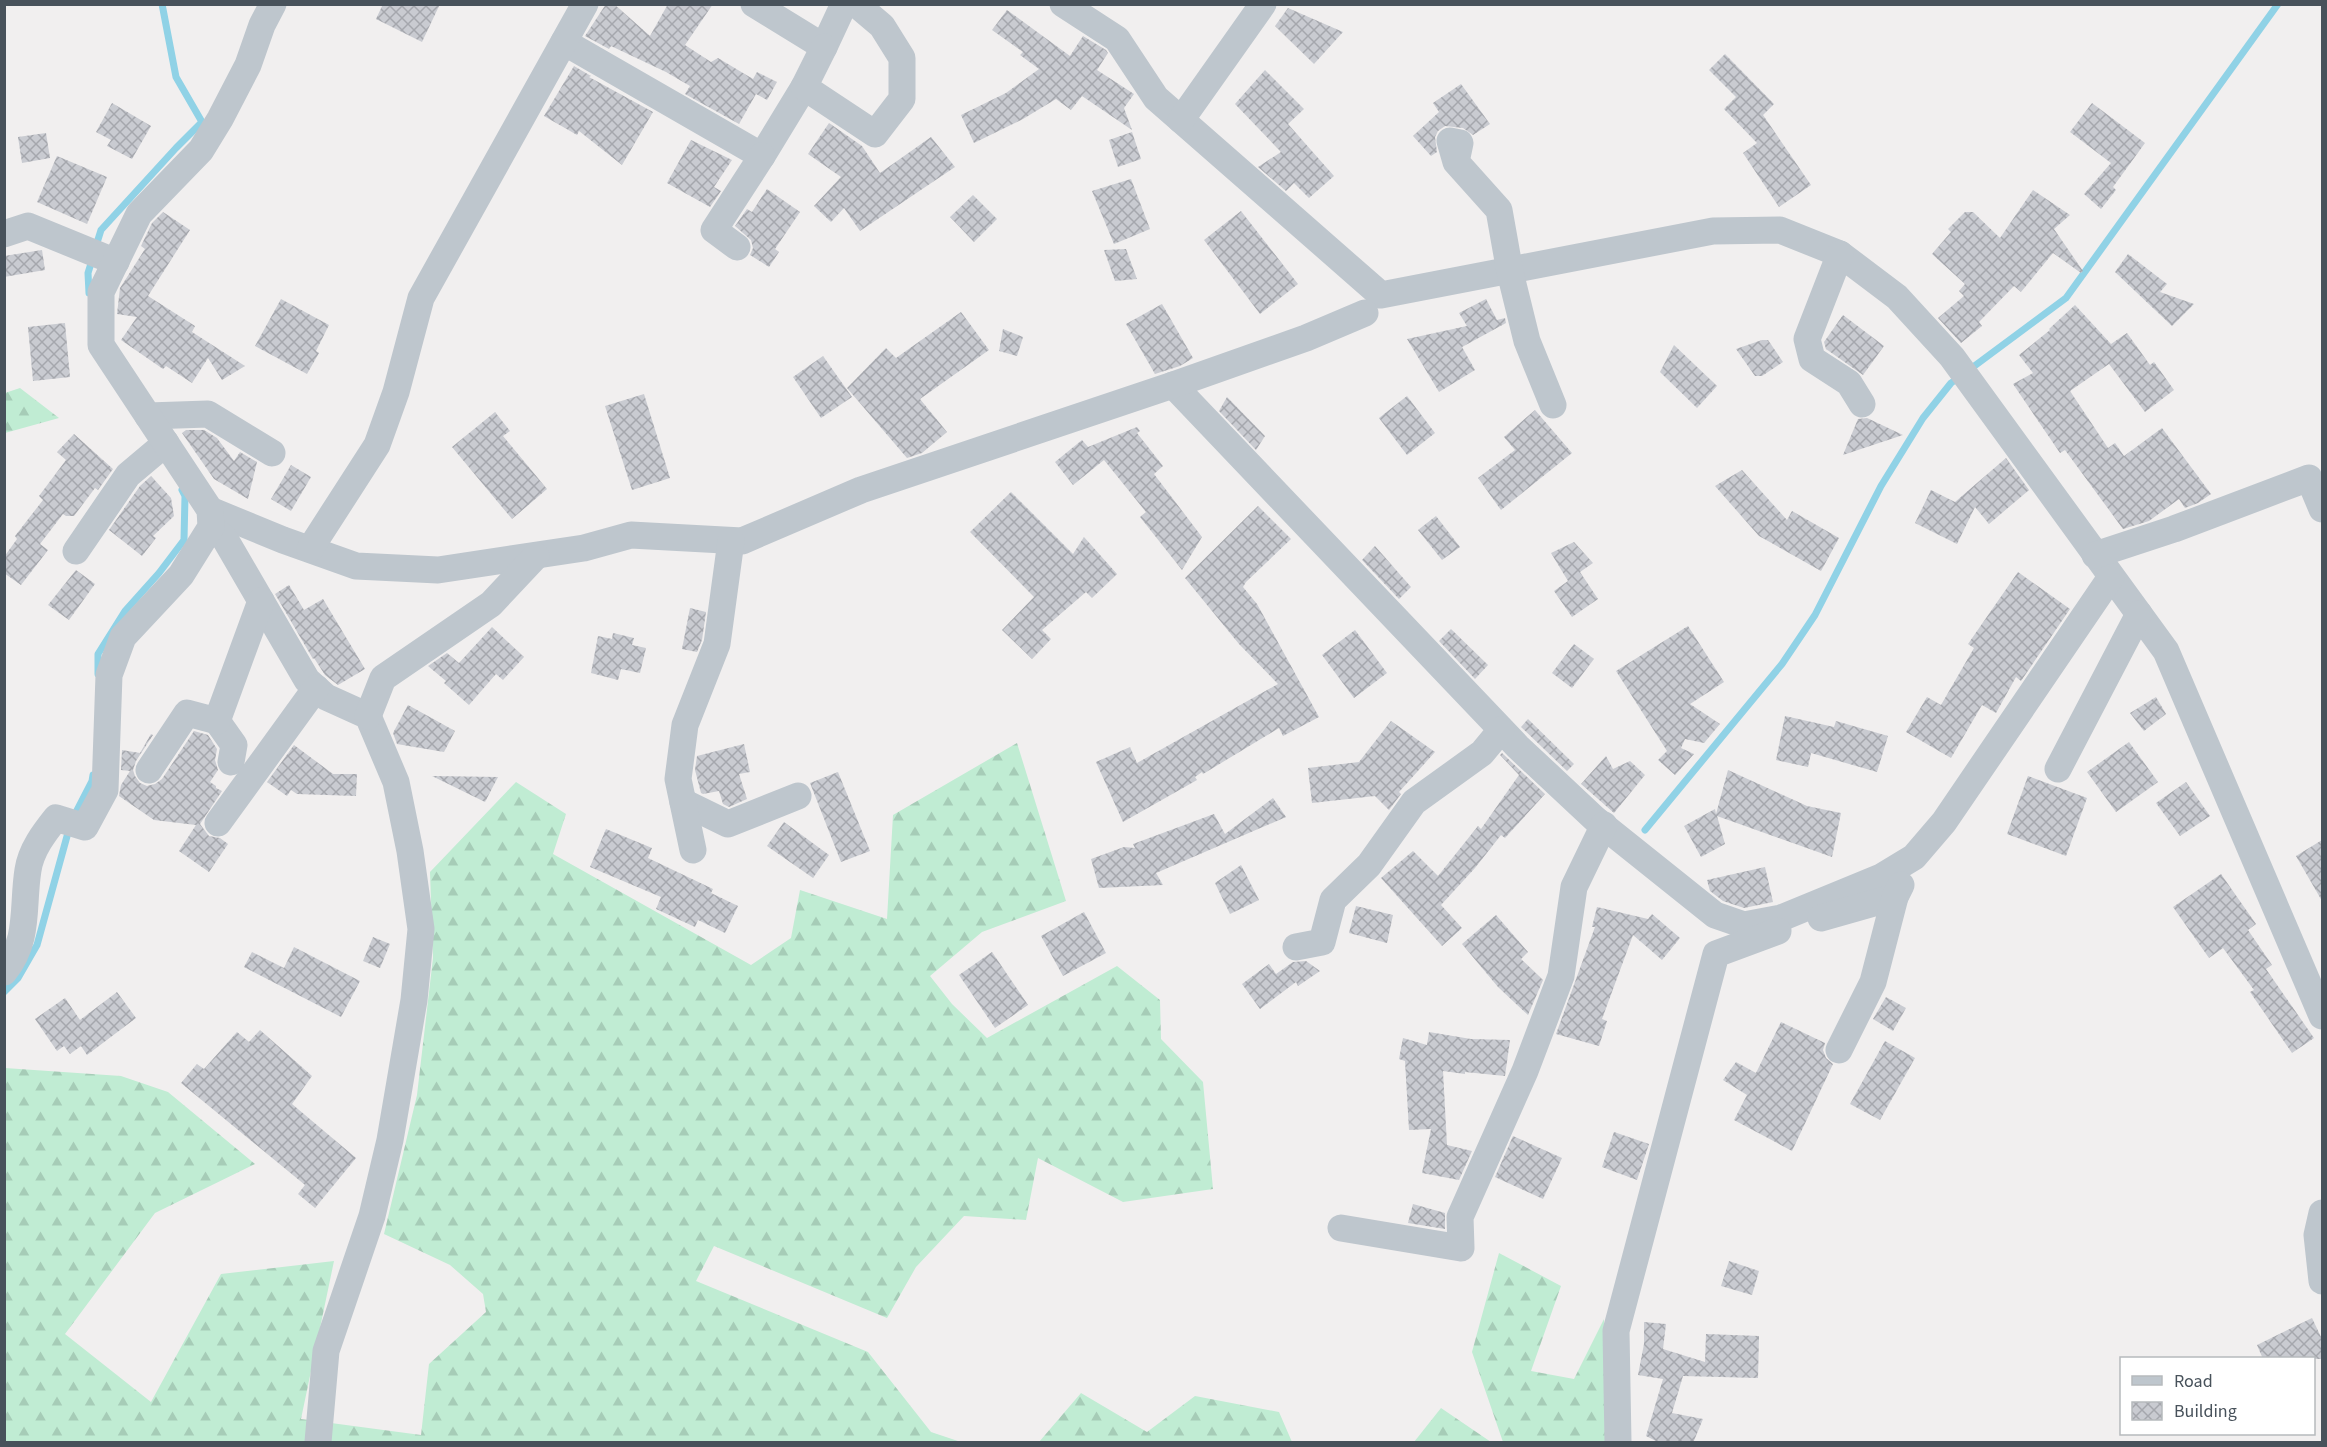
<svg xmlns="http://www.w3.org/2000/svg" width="2327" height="1447" font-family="'Source Sans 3',sans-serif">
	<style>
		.forest { fill: url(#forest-firs) }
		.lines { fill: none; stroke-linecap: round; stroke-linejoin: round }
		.stream { stroke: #90d2e6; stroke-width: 7 }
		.building { fill: url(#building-cross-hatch) }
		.minor { stroke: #bec6cd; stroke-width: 27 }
	</style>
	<defs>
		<pattern id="forest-firs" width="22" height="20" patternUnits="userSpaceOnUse" patternTransform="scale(1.5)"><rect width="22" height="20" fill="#c0ecd3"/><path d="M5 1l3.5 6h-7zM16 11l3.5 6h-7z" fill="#a6ccb7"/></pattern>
		<pattern id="building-cross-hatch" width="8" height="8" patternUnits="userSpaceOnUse" patternTransform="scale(1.5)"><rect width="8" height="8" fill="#c9cbd1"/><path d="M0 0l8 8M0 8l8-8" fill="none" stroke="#a5a7ad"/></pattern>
	</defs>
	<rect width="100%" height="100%" fill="#f1efef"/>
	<g class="forest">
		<path d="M20 388 59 418 5 433V393Z"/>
		<path d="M1017 743 1066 901 982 932 930 976 952 1004 987 1038 1117 966 1160 1000 1161 1039 1203 1082 1213 1189 1123 1202 1038 1158 1026 1220 964 1216 916 1267 887 1318 714 1246 696 1281 868 1352 931 1432 961 1442H5V1068L121 1076 168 1092 255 1164 155 1213 65 1334 151 1402 221 1274 334 1261 301 1419 421 1435 429 1364 486 1312 483 1294 450 1265 384 1234 417 1095 433 958 430 872 516 782 566 814 553 854 751 965 791 938 800 890 887 919 893 815Z"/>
		<path d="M1499 1253 1561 1286 1531 1371 1574 1379 1604 1319 1605 1442H1503L1472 1352Z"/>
		<path d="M1081 1393 1147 1432 1195 1396 1279 1412 1292 1442H1039Z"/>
		<path d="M1441 1408 1491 1442H1414Z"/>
	</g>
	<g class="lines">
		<g class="stream">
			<path d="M96 246 101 230 176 148 202 122 176 77 162 4"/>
			<path d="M89 293 88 273 93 257"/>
			<path d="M1969 370 2066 298 2278 4"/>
			<path d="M98 674V654L125 611 159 573 184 540 185 496 182 490"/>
			<path d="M74 816 92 781 93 775"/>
			<path d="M1645 830 1782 664 1815 615 1881 486 1923 418 1951 383 1961 376"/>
			<path d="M4 992 18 978 37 945 69 829"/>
		</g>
	</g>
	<g class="building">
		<path d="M383 4H440L422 42 376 19Z"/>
		<path d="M606 4H614L650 36 668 4H713L685 45 711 62 718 58 753 79 757 72 777 82 767 100 756 94 739 124 685 94 690 86 666 72 611 46 609 49 585 36Z"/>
		<path d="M1288 8 1343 32 1314 64 1275 26Z"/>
		<path d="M1007 10 1070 56 1083 36 1106 50 1108 53 1097 70 1134 94 1124 108 1132 130 1082 96 1071 110 1056 99 1023 119 974 143 961 115 1006 93 1039 69 1020 55 1023 52 992 30Z"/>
		<path d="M1725 54 1774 104 1763 115 1811 185 1779 207 1743 153 1757 143 1724 109 1736 97 1709 70Z"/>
		<path d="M574 66 591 76 589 77 653 112 622 165 579 131 577 135 544 116Z"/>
		<path d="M1265 70 1304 109 1288 124 1334 176 1309 198 1294 183 1286 191 1258 167 1281 152 1235 104Z"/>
		<path d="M1461 84 1490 124 1473 135 1463 128 1445 126 1438 131 1435 137 1437 152 1431 156 1413 136 1439 112 1433 103Z"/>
		<path d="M112 103 151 126 132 159 107 146 111 140 96 132Z"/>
		<path d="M2092 103 2145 143 2113 187 2116 190 2101 209 2084 194 2111 163 2070 132Z"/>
		<path d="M829 123 862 146 880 173 931 137 955 167 860 231 844 208 831 222 814 206 841 177 808 154Z"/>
		<path d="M1132 132 1141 159 1118 167 1109 140Z"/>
		<path d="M46 133 50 158 22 163 18 137Z"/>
		<path d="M691 140 732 160 714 187 721 191 710 207 667 183Z"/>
		<path d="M57 156 107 177 87 224 37 202Z"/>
		<path d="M1131 179 1150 229 1114 244 1092 191Z"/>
		<path d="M767 189 800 212 775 249 779 252 769 267 750 255 753 248 751 240 735 226 747 209 752 212Z"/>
		<path d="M2033 190 2070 215 2054 229 2083 271 2081 273 2053 253 2021 292 2014 286 1979 322 1982 326 1961 343 1938 318 1964 296 1959 291 1965 284 1932 254 1951 232 1948 229 1965 212H1973L2000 238Z"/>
		<path d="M973 195 997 219 974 242 950 217Z"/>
		<path d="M1241 211 1298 284 1260 314 1204 240Z"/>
		<path d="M163 212 190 230 148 296 195 326 192 332 245 366 222 380 208 358 192 383 166 366 163 369 121 340 137 317 117 314 120 288 145 249 141 246 152 223Z"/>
		<path d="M1126 249 1137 279 1115 281 1104 250Z"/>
		<path d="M42 250 45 270 4 277V256Z"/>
		<path d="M2128 254 2167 284 2160 292 2194 304 2172 326 2115 272Z"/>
		<path d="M281 299 329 325 316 351 319 353 307 374 255 346Z"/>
		<path d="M1486 299 1497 320 1505 318 1506 323 1462 347 1475 370 1439 392 1407 339 1467 326 1459 313Z"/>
		<path d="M1162 304 1193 358 1180 366 1155 374 1126 324Z"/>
		<path d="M2075 305 2111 344 2127 333 2150 365 2154 362 2174 390 2145 412 2109 364 2070 391 2108 448 2115 443 2124 456 2162 428 2211 494 2198 503 2185 508 2179 499 2149 521 2123 529 2065 450 2060 453 2013 384 2033 373 2019 355 2050 330 2049 329Z"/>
		<path d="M961 312 989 350 920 399 947 432 922 453 907 458 847 388 886 348 896 358Z"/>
		<path d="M1843 315 1884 346 1863 375 1826 349 1824 342Z"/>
		<path d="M65 323 70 377 33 381 28 327Z"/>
		<path d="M1003 329 1023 337 1017 356 999 351Z"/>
		<path d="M1762 340H1768L1783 362 1762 376H1755L1736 349Z"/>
		<path d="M1674 345 1717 386 1697 408 1660 372Z"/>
		<path d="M823 356 852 397 821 418 793 377Z"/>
		<path d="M644 394 670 478 632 490 605 406Z"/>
		<path d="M1407 396 1435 433 1407 455 1379 418Z"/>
		<path d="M1227 397 1265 436 1256 450 1219 411Z"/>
		<path d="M1535 410 1572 453 1501 510 1478 478 1515 450 1504 437Z"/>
		<path d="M495 412 510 431 503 436 547 489 512 519 452 447Z"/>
		<path d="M1867 418 1903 435 1843 455 1858 419Z"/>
		<path d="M1137 427 1140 431 1137 433 1163 466 1154 474 1202 537 1182 570 1140 517 1146 512 1104 460 1073 485 1055 462 1082 440 1088 447Z"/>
		<path d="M186 430H204L217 438 234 461 240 452 257 462 248 499 214 479 182 433Z"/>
		<path d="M74 434 113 469 98 490 95 488 74 516H66L63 514 40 544 48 550 21 585 4 573V557L17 539 15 536 43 500 39 496 66 460 57 452Z"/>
		<path d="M2006 458 2029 490 1989 524 1975 507 1957 544 1915 523 1931 490 1955 502Z"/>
		<path d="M291 465 311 477 291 511 271 499Z"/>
		<path d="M1742 470 1787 520 1792 511 1839 538 1821 571 1759 536 1715 486Z"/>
		<path d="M151 476 171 498 174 516 153 536 156 538 142 556 109 530 140 486Z"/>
		<path d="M1011 492 1073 554 1084 537 1117 574 1092 598 1086 592 1042 630 1051 639 1032 659 1002 630 1034 597 970 532Z"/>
		<path d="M1258 506 1291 539 1246 582 1243 587 1257 604 1319 717 1283 736 1279 728 1203 774 1202 772 1195 777 1197 780 1123 822 1096 762 1130 747 1137 763 1278 684 1239 644 1185 578Z"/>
		<path d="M1436 516 1460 547 1442 560 1418 530Z"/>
		<path d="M1574 542 1593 563 1580 572 1598 599 1572 617 1554 591 1568 581 1551 553Z"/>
		<path d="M1375 546 1411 587 1399 599 1362 560Z"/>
		<path d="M76 570 95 584 69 620 48 605Z"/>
		<path d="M2018 572 2070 609 2021 681 2016 677 1996 713 1982 705 1951 758 1906 732 1927 697 1941 705 1974 648 1968 644Z"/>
		<path d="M289 585 304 610 323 599 365 669 338 685 325 675 314 658 313 659 275 594Z"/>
		<path d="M690 608 706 612 702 640 697 652 682 649Z"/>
		<path d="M1688 626 1724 682 1690 704 1720 724 1704 743 1685 739 1681 748 1694 754 1675 775 1658 760 1667 751 1616 671Z"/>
		<path d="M492 627 524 657 503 680 496 674 469 705 444 683 446 681 428 666 447 653 459 663Z"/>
		<path d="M1451 629 1488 665 1475 679 1439 641Z"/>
		<path d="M1355 630 1387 673 1354 698 1322 655Z"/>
		<path d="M613 633 634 638 632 645 646 648 640 673 621 669 618 680 591 673 598 636 612 639Z"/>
		<path d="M1574 644 1594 659 1572 688 1552 673Z"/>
		<path d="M2156 697 2166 714 2144 731 2130 713Z"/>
		<path d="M408 705 455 731 444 752 397 744 393 733Z"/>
		<path d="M1785 716 1834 727 1836 721 1888 736 1877 772 1811 753 1808 767 1776 760Z"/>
		<path d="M1528 719 1574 764 1567 771 1521 727Z"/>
		<path d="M1391 721 1435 752 1399 792 1401 794 1389 810 1375 796 1312 803 1308 768 1359 762Z"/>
		<path d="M194 731 208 735 217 749 215 760 218 770 210 782 216 786V788L222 791 200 824 209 836 220 838 228 844 209 872 179 851 196 825 154 820 119 796 121 785 130 771 121 770 122 750 140 753 151 734 153 735 136 761 133 770 135 776 140 783 147 786 155 784 162 779Z"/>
		<path d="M2129 742 2158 782 2116 812 2087 772Z"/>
		<path d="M744 744 750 772 739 774 747 799 729 807 723 804 719 791 703 794 701 793 695 770 697 756Z"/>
		<path d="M294 745 333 774H357L356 796 297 794 291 790 287 796 267 782Z"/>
		<path d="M1502 753 1545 794 1505 838 1501 835 1475 868 1441 905 1462 928 1442 946 1381 878 1413 851 1438 876 1478 826 1481 829 1519 775 1500 755Z"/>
		<path d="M1606 756 1613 769 1630 761 1645 775 1614 813 1581 784Z"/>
		<path d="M1728 770 1807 806 1841 813 1832 857 1717 816 1725 844 1701 857 1684 826 1715 809 1716 814Z"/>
		<path d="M838 772 870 851 841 862 810 783Z"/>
		<path d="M432 776 498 777 485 802Z"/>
		<path d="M2028 776 2087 798 2066 856 2007 834Z"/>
		<path d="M2186 782 2210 816 2180 836 2156 803Z"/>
		<path d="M1273 798 1286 817 1156 873 1163 885 1099 888 1091 859 1124 847 1135 848 1133 844 1214 814 1225 834Z"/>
		<path d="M784 822 829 855 813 878 767 846Z"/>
		<path d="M606 829 652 848 648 858 713 889 711 893 738 906 725 933 698 920 695 927 656 909 661 897 590 867Z"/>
		<path d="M2322 840V901L2296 856Z"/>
		<path d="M1241 865 1259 900 1230 914 1215 883Z"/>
		<path d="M1765 867 1773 902 1744 908 1723 901 1710 891 1707 880Z"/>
		<path d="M2221 874 2256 924 2248 930 2272 965 2266 969 2314 1038 2292 1053 2250 992 2254 990 2223 948 2209 958 2173 907Z"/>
		<path d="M1356 906 1393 915 1387 943 1349 933Z"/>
		<path d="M1597 907 1648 919 1652 914 1680 938 1662 960 1633 935 1602 1019 1607 1021 1599 1046 1556 1034 1595 927H1592Z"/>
		<path d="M1084 912 1106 953 1063 976 1041 936Z"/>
		<path d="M1496 915 1528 952 1521 959 1543 980 1528 1015 1498 987 1462 944Z"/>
		<path d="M373 937 390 944 380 968 363 961Z"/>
		<path d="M294 947 360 981 341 1017 244 967 252 952 284 968Z"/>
		<path d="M992 952 1028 1005 995 1028 959 975Z"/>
		<path d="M1306 961 1320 971 1298 986 1296 982 1260 1009 1242 984 1269 964 1276 974 1293 962Z"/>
		<path d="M117 992 136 1018 87 1055 81 1046 70 1054 64 1046 57 1051 35 1019 65 998 80 1020Z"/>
		<path d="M1886 997 1906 1008 1893 1031 1873 1019Z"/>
		<path d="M1781 1022 1825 1043 1823 1050 1826 1058 1833 1064 1792 1151 1734 1120 1747 1095 1723 1080 1736 1062 1756 1073Z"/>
		<path d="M260 1030 312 1076 292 1104 356 1158 315 1208 298 1194 305 1185 181 1083 197 1064 204 1069 237 1032 249 1042Z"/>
		<path d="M1429 1032 1471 1039 1510 1040 1505 1076 1465 1072V1074L1443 1071 1447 1145 1472 1151 1459 1180 1422 1173 1431 1129 1409 1130 1405 1061 1399 1059 1403 1038 1427 1045Z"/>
		<path d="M1885 1041 1915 1058 1880 1120 1850 1104Z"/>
		<path d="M1614 1132 1649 1144 1637 1180 1602 1167Z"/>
		<path d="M1513 1136 1562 1158 1543 1199 1495 1177Z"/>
		<path d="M1413 1204 1445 1213V1229L1408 1223Z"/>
		<path d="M1729 1261 1759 1271 1752 1295 1721 1286Z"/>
		<path d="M2312 1318 2322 1339V1359H2263L2257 1345Z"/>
		<path d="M1644 1322 1666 1324 1663 1349 1705 1362 1706 1334 1759 1336 1758 1378 1683 1376 1672 1413 1703 1419 1693 1443H1660L1646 1436 1663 1379 1638 1375 1644 1344Z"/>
	</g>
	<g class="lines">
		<g class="minor">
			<path d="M754 4 824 47 844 4"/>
			<path d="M1063 4 1117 39 1156 98 1381 295 1713 231 1780 230 1840 254 1897 297 1952 357 2166 651 2322 1016"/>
			<path d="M564 42 762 156 804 87"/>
			<path d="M824 47 804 87 875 134 902 99V58L882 26 856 4"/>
			<path d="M1181 120 1263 4"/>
			<path d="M1456 162 1460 143 1450 141 1456 162 1499 210 1510 272 1527 341 1553 405"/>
			<path d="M4 234 28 226 116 262"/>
			<path d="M737 247 714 230 762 156"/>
			<path d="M1840 254 1807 339 1812 359 1849 383 1862 404"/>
			<path d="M1173 385 1518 747 1595 819 1715 915 1744 925 1781 918 1881 877 1914 857 1944 822 2111 577"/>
			<path d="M148 416 208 414 272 453"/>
			<path d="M210 510 283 540 356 566 438 570 584 548 631 535 742 541 861 490 1173 385 1306 338 1365 313"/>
			<path d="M211 527 225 539 307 680 326 697 368 716 396 782 410 851 421 929 414 1000 390 1140 372 1216 326 1351 318 1442"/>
			<path d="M310 549 377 445 396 392 421 298 585 4"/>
			<path d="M76 551 128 475 166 443"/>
			<path d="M2095 555 2174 529 2309 478 2322 509"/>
			<path d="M368 716 383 678 491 604 536 556"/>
			<path d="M217 721 234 745 231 762"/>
			<path d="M2058 769 2139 614"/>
			<path d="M149 770 187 713 217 721 261 601"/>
			<path d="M683 802 728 824 798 796"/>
			<path d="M218 823 316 688"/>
			<path d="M693 850 678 779 685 725 717 644 731 541"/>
			<path d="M1821 918 1895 897"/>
			<path d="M1296 947 1322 942 1333 900 1369 865 1414 802 1482 753 1501 730"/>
			<path d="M4 972C30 940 22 907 28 870 31 850 44 833 56 818L85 827 105 790 109 675 123 637 181 575 211 527 210 510 101 345V292L139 214 201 150 220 119 248 65 262 25 273 4"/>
			<path d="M1839 1050 1873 982 1895 897 1901 885"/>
			<path d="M2322 1213 2317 1235 2322 1281"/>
			<path d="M1341 1228 1461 1248 1460 1217 1525 1071 1561 976 1574 887 1604 825"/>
			<path d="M1618 1442 1616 1331 1716 954 1778 931"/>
		</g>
	</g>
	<rect width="2327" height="1447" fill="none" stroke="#48525b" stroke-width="12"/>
	<rect x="2120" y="1357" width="195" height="78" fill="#ffffff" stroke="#b6babd" stroke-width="1.5"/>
	<rect x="2132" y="1376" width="30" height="9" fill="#bec6cd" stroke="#b6babd" stroke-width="1.5"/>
	<text x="2174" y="1387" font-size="18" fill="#48525b">Road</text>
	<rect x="2132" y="1402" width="30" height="18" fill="url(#building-cross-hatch)" stroke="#b6babd" stroke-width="1.5"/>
	<text x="2174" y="1417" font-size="18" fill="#48525b">Building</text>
</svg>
